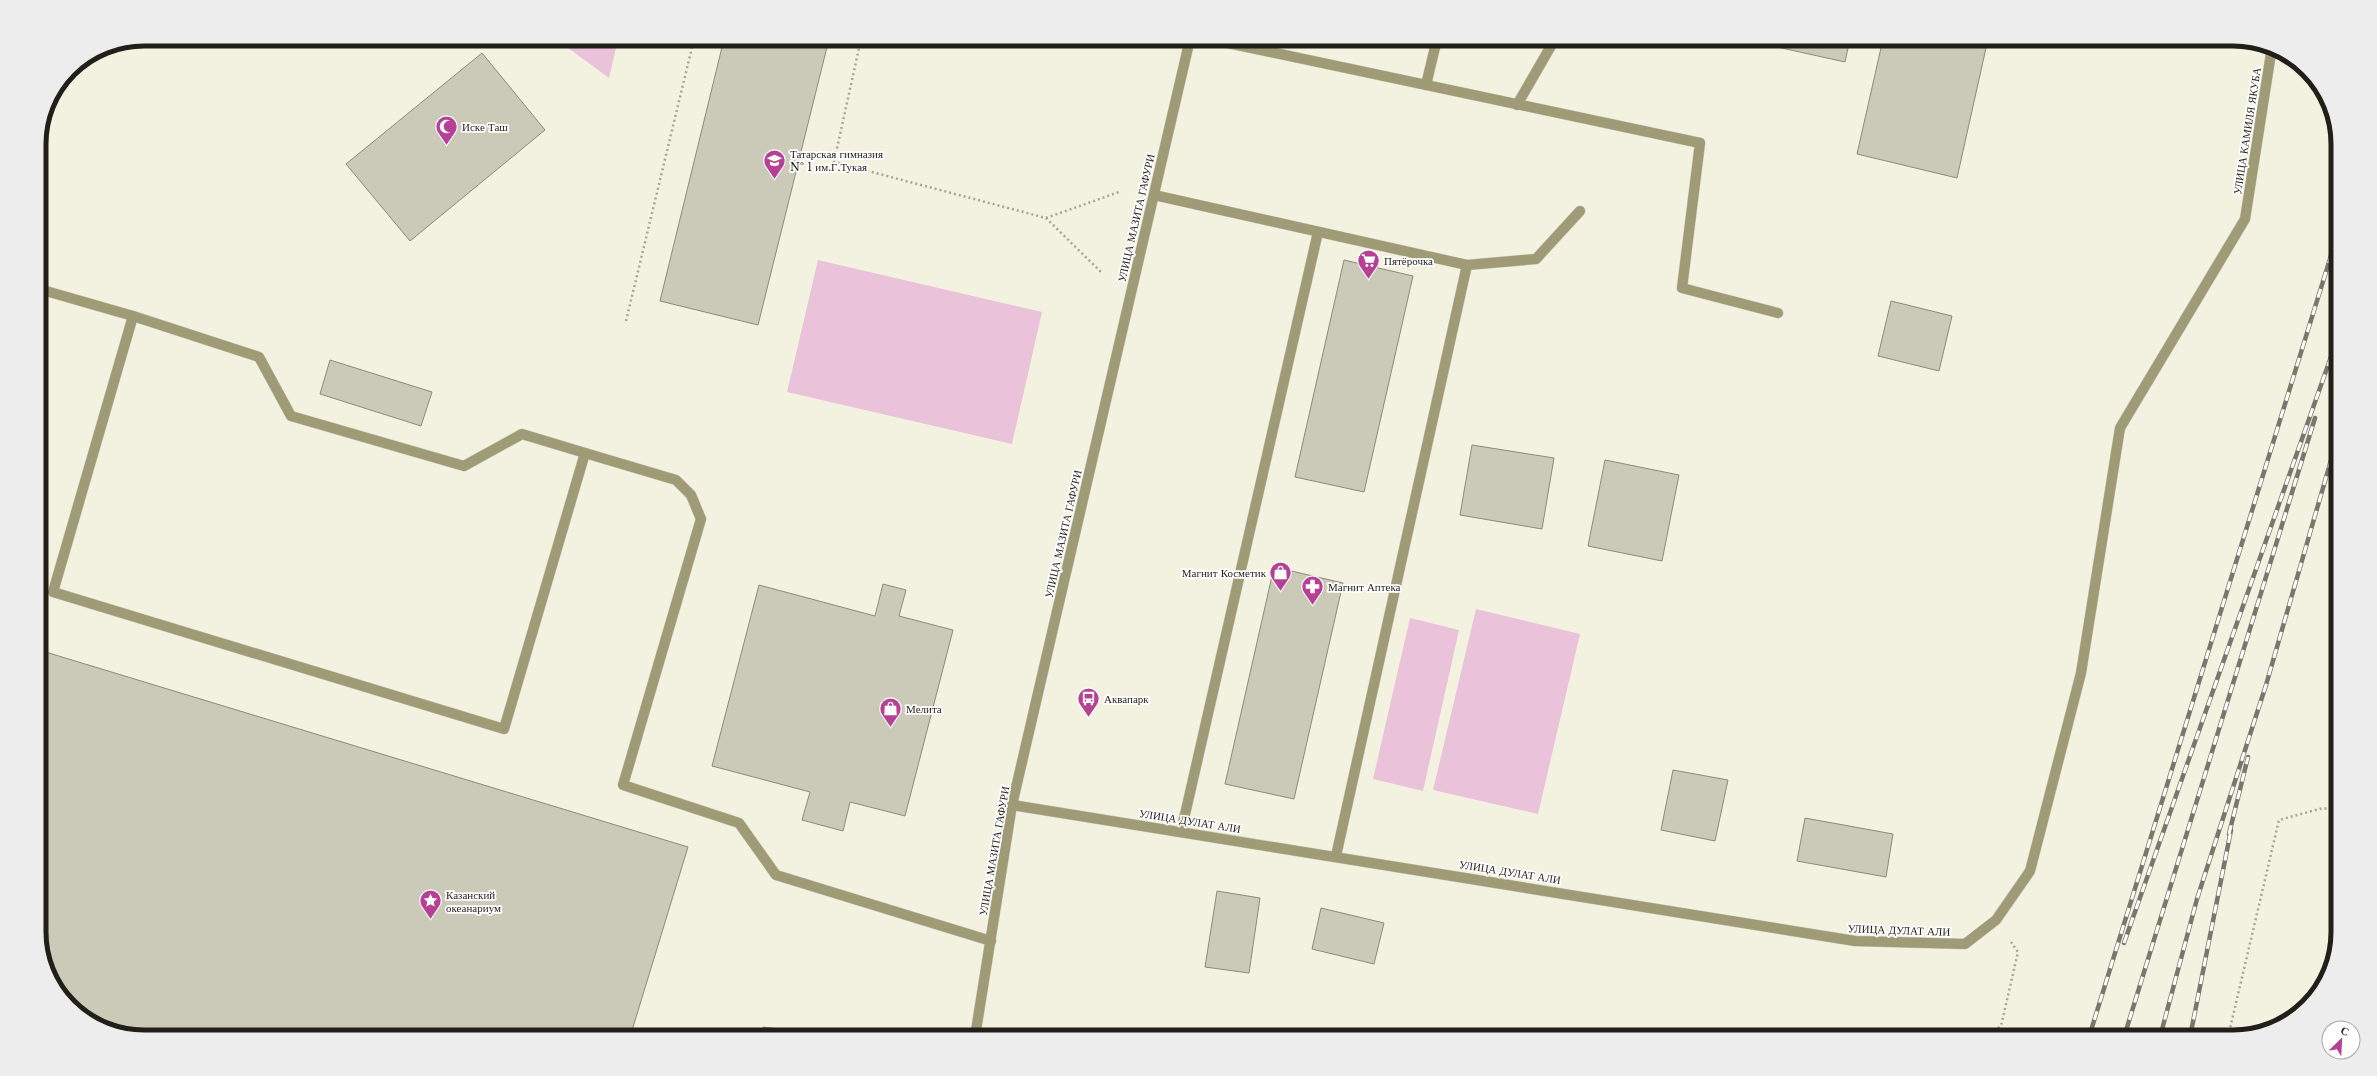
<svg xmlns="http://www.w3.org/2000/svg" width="2377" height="1076" font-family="'Libre Baskerville',serif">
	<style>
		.green { fill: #eac3da }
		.building { fill: #cbc9b8; stroke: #8c8a7a }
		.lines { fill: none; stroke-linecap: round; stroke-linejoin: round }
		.minor-casing { stroke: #cdccbc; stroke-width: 11 }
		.path { stroke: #a6a597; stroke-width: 2.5; stroke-dasharray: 2 3; stroke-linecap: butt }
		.minor { stroke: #9f9b76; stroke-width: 10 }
		.rail-casing { stroke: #78776c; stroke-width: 4.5 }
		.rail { stroke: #fff; stroke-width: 3; stroke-dasharray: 9; stroke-linecap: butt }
		.labels { text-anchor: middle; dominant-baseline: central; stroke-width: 3.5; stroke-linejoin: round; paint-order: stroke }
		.poi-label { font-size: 11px; fill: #201f19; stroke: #fff; text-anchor: start }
		.street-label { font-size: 11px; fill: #201f19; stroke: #fff }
		.rim { fill: none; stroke: #201f19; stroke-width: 5 }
	</style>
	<rect width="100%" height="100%" fill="#f3f2e0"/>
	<g class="green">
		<path d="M556 39H618L609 78Z"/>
		<path d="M818 260 1042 312 1012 444 787 392Z"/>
		<path d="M1476 609 1580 634 1538 814 1433 790Z"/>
		<path d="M1410 618 1459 630 1423 791 1373 779Z"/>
	</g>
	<g class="building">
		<path d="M724 39H829L758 325 660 301Z"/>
		<path d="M1741 39H1850L1845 62Z"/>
		<path d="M1883 39H1988L1957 178 1857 154Z"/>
		<path d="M482 53 545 130 410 241 346 164Z"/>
		<path d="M1344 260 1413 276 1364 492 1295 477Z"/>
		<path d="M1891 301 1952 316 1939 371 1878 356Z"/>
		<path d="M330 360 432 392 421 426 320 394Z"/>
		<path d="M1472 445 1554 458 1542 529 1460 515Z"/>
		<path d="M1605 460 1679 475 1662 561 1588 546Z"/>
		<path d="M1274 567 1343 583 1294 799 1225 784Z"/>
		<path d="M883 584 906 590 899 616 953 630 905 816 850 802 843 831 802 820 810 792 712 766 759 585 875 616Z"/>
		<path d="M39 650 688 847 630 1037H144L104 1029 57 990 39 939Z"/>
		<path d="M1673 770 1728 780 1715 841 1661 830Z"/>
		<path d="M1805 818 1893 834 1886 877 1797 861Z"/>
		<path d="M2330 864H2338V932L2334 952Z"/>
		<path d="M1217 891 1260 898 1249 973 1205 967Z"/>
		<path d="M1321 908 1384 923 1374 964 1312 949Z"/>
		<path d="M763 1027 838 1036V1037H762Z"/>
	</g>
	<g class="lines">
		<defs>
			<g id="minor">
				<path d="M1209 39 1700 143 1682 288 1778 313"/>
				<path d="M1426 85 1437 39"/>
				<path d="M1517 105 1555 39"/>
				<path d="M1154 195 1467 265 1336 856"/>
				<path d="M1467 265 1536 259 1580 211"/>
				<path d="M39 289 133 316 53 592 504 729 585 453 676 480 691 495 701 519 623 785 739 823 776 875 991 941"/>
				<path d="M133 316 259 357 291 416 464 466 522 434 585 453"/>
				<path d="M1012 805 1855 941 1965 944 1996 920 2030 871 2081 673 2120 428 2245 219 2272 47"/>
				<path d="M1181 832 1318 232"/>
				<path d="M975 1037 1012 805 1190 39"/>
			</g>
		</defs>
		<use href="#minor" class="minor-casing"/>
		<g class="path">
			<path d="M861 39 834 162 1046 218 1101 272"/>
			<path d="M1046 218 1119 192"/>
			<path d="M626 321 694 39"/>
			<path d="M1986 1037 2001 1026 2018 952 2011 942"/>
			<path d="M2228 1037 2279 820 2323 808 2338 811"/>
		</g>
		<use href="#minor" class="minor"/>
		<defs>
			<g id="rail">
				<path d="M2229 834 2248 757"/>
				<path d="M2124 943 2338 337"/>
				<path d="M2089 1037 2338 233"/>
				<path d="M2124 1037 2315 418"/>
				<path d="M2160 1037 2197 899 2266 685 2338 436"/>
				<path d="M2190 1037 2231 830"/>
			</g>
		</defs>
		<use href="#rail" class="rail-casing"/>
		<use href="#rail" class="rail"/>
	</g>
	<defs>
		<symbol id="mosque-pin" viewBox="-11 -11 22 30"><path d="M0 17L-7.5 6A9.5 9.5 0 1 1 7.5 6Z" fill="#b84094" stroke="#fff"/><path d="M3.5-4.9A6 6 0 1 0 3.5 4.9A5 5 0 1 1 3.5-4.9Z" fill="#fff"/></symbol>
		<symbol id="school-pin" viewBox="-11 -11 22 30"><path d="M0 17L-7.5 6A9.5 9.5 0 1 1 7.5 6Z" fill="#b84094" stroke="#fff"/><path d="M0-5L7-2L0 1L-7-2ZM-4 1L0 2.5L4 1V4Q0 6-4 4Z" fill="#fff"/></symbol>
		<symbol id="supermarket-pin" viewBox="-11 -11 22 30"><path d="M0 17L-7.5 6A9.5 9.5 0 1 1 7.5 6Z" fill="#b84094" stroke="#fff"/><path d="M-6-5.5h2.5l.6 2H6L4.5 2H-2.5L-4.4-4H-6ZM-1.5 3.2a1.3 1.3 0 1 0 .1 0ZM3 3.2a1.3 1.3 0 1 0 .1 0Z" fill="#fff"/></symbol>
		<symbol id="shop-pin" viewBox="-11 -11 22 30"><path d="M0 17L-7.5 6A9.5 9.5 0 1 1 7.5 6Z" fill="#b84094" stroke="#fff"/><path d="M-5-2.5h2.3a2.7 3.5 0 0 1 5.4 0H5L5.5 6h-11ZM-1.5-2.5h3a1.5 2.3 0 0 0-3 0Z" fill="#fff"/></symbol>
		<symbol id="pharmacy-pin" viewBox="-11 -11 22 30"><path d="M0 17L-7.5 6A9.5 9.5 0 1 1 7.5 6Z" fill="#b84094" stroke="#fff"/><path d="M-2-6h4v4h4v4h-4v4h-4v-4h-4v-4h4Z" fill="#fff"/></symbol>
		<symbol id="bus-pin" viewBox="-11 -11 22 30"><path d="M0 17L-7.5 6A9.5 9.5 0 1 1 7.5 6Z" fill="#b84094" stroke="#fff"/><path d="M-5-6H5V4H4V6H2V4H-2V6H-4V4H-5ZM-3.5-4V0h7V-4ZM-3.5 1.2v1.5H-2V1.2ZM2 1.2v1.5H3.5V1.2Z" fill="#fff"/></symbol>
		<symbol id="sight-pin" viewBox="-11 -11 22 30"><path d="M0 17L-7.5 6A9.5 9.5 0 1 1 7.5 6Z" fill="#b84094" stroke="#fff"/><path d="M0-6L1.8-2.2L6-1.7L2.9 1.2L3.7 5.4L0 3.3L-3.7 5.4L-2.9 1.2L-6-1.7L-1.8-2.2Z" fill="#fff"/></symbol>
	</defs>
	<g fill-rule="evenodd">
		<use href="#mosque-pin" x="434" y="114" width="25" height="34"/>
		<use href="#school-pin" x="762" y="148" width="25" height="34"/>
		<use href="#supermarket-pin" x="1356" y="248" width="25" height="34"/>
		<use href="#shop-pin" x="1268" y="560" width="25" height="34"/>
		<use href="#pharmacy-pin" x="1300" y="574" width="25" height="34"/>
		<use href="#bus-pin" x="1076" y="686" width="25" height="34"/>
		<use href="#shop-pin" x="878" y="696" width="25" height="34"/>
		<use href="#sight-pin" x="418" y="888" width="25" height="34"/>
	</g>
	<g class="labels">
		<g class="poi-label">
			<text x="462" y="127">Иске Таш</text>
			<text x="790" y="154">Татарская гимназия<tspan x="790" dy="13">№ 1 им.Г.Тукая</tspan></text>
			<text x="1384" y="261">Пятёрочка</text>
			<text x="1266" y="573" text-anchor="end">Магнит Косметик</text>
			<text x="1328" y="587">Магнит Аптека</text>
			<text x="1104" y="699">Аквапарк</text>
			<text x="906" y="709">Мелита</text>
			<text x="446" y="895">Казанский<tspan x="446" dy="13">океанариум</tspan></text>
		</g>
		<g class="street-label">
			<text transform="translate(2247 131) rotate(-81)">УЛИЦА КАМИЛЯ ЯКУБА</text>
			<text transform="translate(1136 218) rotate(-77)">УЛИЦА МАЗИТА ГАФУРИ</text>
			<text transform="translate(1063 534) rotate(-77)">УЛИЦА МАЗИТА ГАФУРИ</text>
			<text transform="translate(1190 821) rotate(9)">УЛИЦА ДУЛАТ АЛИ</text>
			<text transform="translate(994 851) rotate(-80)">УЛИЦА МАЗИТА ГАФУРИ</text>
			<text transform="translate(1510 872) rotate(9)">УЛИЦА ДУЛАТ АЛИ</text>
			<text transform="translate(1899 930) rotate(2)">УЛИЦА ДУЛАТ АЛИ</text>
		</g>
	</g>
	<path d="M0 0H2377V1076H0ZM144 46H2233A98 98 0 0 1 2331 144V932A98 98 0 0 1 2233 1030H144A98 98 0 0 1 46 932V144A98 98 0 0 1 144 46Z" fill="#ededed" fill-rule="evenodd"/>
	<path class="rim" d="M144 46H2233A98 98 0 0 1 2331 144V932A98 98 0 0 1 2233 1030H144A98 98 0 0 1 46 932V144A98 98 0 0 1 144 46Z"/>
	<g transform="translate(2341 1040) rotate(24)"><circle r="19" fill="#ffffff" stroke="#a6a5a3"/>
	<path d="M0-3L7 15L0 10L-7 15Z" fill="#b84094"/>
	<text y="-6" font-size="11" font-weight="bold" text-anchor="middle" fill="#201f19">С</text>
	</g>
</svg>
